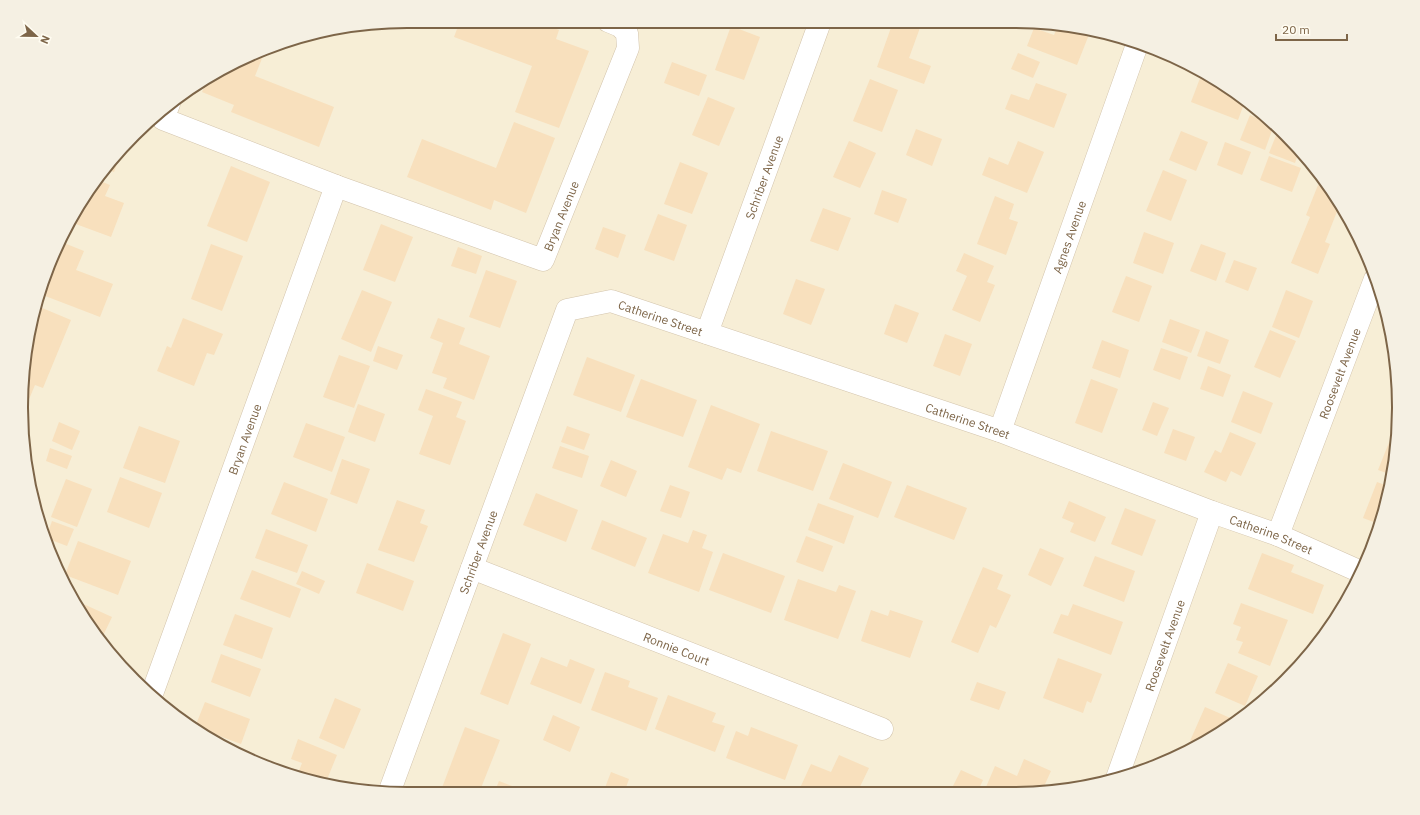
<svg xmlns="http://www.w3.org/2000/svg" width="1420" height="815" font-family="'IBM Plex Sans',sans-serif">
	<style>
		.residential { fill: #f7eed6 }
		.building { fill: #f8e0bd }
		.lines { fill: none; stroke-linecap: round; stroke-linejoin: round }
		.street-casing { stroke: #d3c4ac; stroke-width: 23 }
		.street { stroke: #fff; stroke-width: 22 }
		.labels { text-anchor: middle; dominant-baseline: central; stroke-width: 3; stroke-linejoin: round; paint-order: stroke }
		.street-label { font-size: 12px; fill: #7d6548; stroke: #fffcf1 }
		.rim { fill: none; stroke: #7d6548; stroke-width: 2 }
	</style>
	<rect width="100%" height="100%" fill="#fffae9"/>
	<path class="residential" d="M408 21 1038 22 1137 41 1227 86 1286 134 1334 193 1369 259 1392 332 1399 407 1392 483 1370 555 1334 622 1286 681 1206 742 1137 774 1038 793H382L283 773 193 729 101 643 42 532 21 408 34 307 86 193 172 101 283 41Z"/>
	<g class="building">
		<path d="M460 21H537L559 30 556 39 589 51 559 128 515 112 532 66 454 37Z"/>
		<path d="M893 22H913L921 25 909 58 931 66 924 84 877 67Z"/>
		<path d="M731 26 760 37 744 80 715 70Z"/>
		<path d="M1058 26 1090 32 1077 65 1027 46 1034 28 1054 35Z"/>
		<path d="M265 51 255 76 334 107 319 147 231 112 234 105 202 92 206 83Z"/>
		<path d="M1018 53 1040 62 1033 78 1011 69Z"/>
		<path d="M672 62 707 75 699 96 664 83Z"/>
		<path d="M1202 73 1227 86 1245 101 1238 120 1191 102Z"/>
		<path d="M870 79 898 90 882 132 853 121Z"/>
		<path d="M1036 83 1067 94 1054 128 1005 109 1011 94 1029 100Z"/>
		<path d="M708 97 735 108 719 146 692 135Z"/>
		<path d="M1250 115 1274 125 1265 150 1240 140Z"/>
		<path d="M514 122 555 138 526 213 494 200 491 210 407 177 422 139 496 168Z"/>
		<path d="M1279 128 1286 134 1299 151 1295 163 1269 153Z"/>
		<path d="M916 129 942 139 932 166 906 155Z"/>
		<path d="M1181 131 1208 142 1196 171 1169 160Z"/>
		<path d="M849 141 876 153 860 188 833 177Z"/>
		<path d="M1018 141 1044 152 1027 193 982 175 989 157 1008 165Z"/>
		<path d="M1225 142 1251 152 1242 175 1217 165Z"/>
		<path d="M120 156 114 172 108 170Z"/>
		<path d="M1269 156 1301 168 1292 192 1260 180Z"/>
		<path d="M680 162 708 173 692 214 664 204Z"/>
		<path d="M231 166 270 182 247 242 207 226Z"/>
		<path d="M1163 170 1187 180 1171 221 1146 211Z"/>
		<path d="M98 180 110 185 105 196 124 203 111 237 73 223 86 193Z"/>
		<path d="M1318 185 1332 191 1340 204 1325 242 1330 244 1318 274 1291 263 1310 217 1306 215Z"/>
		<path d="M882 190 907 199 898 223 874 214Z"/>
		<path d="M995 196 1014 204 1009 219 1018 222 1006 255 977 244Z"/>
		<path d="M823 208 851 218 838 251 810 241Z"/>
		<path d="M658 214 687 225 674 261 644 250Z"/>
		<path d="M381 224 413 237 395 282 363 270Z"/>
		<path d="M603 227 626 235 618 258 595 249Z"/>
		<path d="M1144 232 1174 243 1163 274 1133 263Z"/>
		<path d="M64 243 84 251 76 270 113 284 100 317 40 294Z"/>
		<path d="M211 244 243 256 222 311 191 299Z"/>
		<path d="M1201 244 1226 253 1216 281 1190 271Z"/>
		<path d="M458 247 482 256 476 274 451 266Z"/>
		<path d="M964 253 994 266 987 282 995 285 980 322 952 310 967 276 956 271Z"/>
		<path d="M1234 260 1257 268 1248 291 1225 282Z"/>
		<path d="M486 270 517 281 500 328 469 317Z"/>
		<path d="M1126 276 1152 286 1139 322 1112 312Z"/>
		<path d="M796 279 825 289 811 325 783 314Z"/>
		<path d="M362 290 392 302 371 352 341 339Z"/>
		<path d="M1286 290 1313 301 1299 338 1272 327Z"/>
		<path d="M895 304 919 313 907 343 884 334Z"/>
		<path d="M35 305 71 320 43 388 35 385 22 416 21 408Z"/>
		<path d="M183 318 223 334 214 355 207 353 194 386 157 371 167 346 171 348Z"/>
		<path d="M438 318 465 328 459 344 490 356 474 400 443 388 447 378 432 373 443 343 430 338Z"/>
		<path d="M1170 319 1200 330 1191 353 1162 342Z"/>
		<path d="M1270 330 1296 341 1280 378 1254 367Z"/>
		<path d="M1206 331 1229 340 1220 364 1197 356Z"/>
		<path d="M945 334 972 344 960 376 933 366Z"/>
		<path d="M1102 340 1129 350 1120 378 1092 368Z"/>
		<path d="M378 346 403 355 397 370 373 361Z"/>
		<path d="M1161 348 1188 357 1180 380 1153 370Z"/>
		<path d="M339 355 370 366 354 408 323 397Z"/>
		<path d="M587 357 635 375 621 412 573 395Z"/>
		<path d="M1208 366 1231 375 1223 397 1200 389Z"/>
		<path d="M641 379 697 400 683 437 626 417Z"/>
		<path d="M1091 379 1118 389 1102 433 1075 423Z"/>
		<path d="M426 389 462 402 456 417 466 421 450 465 419 454 433 416 418 410Z"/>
		<path d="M1243 391 1273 403 1261 434 1231 422Z"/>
		<path d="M1153 402 1169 408 1157 436 1142 430Z"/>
		<path d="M358 404 385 414 375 442 348 432Z"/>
		<path d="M711 405 760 424 741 473 727 468 722 480 688 467Z"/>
		<path d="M59 422 80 431 72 450 52 441Z"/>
		<path d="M306 423 345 437 332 472 293 457Z"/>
		<path d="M139 426 180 441 165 483 123 468Z"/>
		<path d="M567 426 590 434 584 450 561 442Z"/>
		<path d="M1173 429 1195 437 1186 461 1164 453Z"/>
		<path d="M771 431 828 451 813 491 757 471Z"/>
		<path d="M1230 432 1256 443 1241 476 1231 471 1226 482 1204 472 1215 450 1221 453Z"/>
		<path d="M1390 440 1396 442 1392 475 1378 470Z"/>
		<path d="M560 446 589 456 582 478 552 468Z"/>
		<path d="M50 448 72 456 67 469 46 461Z"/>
		<path d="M342 459 370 469 357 504 330 494Z"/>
		<path d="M611 460 637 471 626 497 600 486Z"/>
		<path d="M843 463 892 482 878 518 829 499Z"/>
		<path d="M120 477 162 493 149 528 107 512Z"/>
		<path d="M66 479 92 489 77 527 51 517Z"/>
		<path d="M284 482 328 499 316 532 271 514Z"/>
		<path d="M1377 482 1390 487 1379 524 1363 518Z"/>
		<path d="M670 485 690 492 681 518 660 511Z"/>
		<path d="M907 485 967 508 954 540 894 517Z"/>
		<path d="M536 493 578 510 566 542 523 525Z"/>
		<path d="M397 500 425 510 420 523 428 526 414 562 378 550Z"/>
		<path d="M1069 501 1106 517 1095 542 1070 532 1074 523 1062 518Z"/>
		<path d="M818 503 854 516 844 544 808 530Z"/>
		<path d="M1125 508 1156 520 1142 556 1111 544Z"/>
		<path d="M602 520 647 538 635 567 591 549Z"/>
		<path d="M52 521 74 529 67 546 46 538Z"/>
		<path d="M266 529 308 545 297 573 255 558Z"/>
		<path d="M693 530 707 535 702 548 713 552 699 592 648 573 663 534 688 543Z"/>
		<path d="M806 536 833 546 823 572 796 562Z"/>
		<path d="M78 541 131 561 118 595 65 575Z"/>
		<path d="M1040 548 1064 558 1051 586 1028 575Z"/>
		<path d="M723 553 785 576 771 613 709 590Z"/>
		<path d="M1262 553 1294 565 1291 572 1324 585 1313 614 1248 589Z"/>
		<path d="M1095 556 1135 571 1124 602 1083 586Z"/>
		<path d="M367 563 414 581 403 611 356 593Z"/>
		<path d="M983 567 1003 575 997 589 1011 595 996 628 990 625 978 653 951 642Z"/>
		<path d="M252 570 301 589 290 618 240 599Z"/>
		<path d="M302 571 325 581 319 594 296 584Z"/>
		<path d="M798 579 836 592 839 585 856 591 838 639 784 620Z"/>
		<path d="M79 602 112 617 100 642Z"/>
		<path d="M1241 603 1288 620 1270 666 1238 653 1243 642 1236 640 1241 627 1233 624Z"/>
		<path d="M1073 604 1123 622 1111 655 1053 633 1061 614 1068 616Z"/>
		<path d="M871 610 888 616 890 610 923 621 910 658 861 641Z"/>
		<path d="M235 614 273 628 262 659 223 645Z"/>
		<path d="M503 633 531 644 508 705 480 694Z"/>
		<path d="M221 654 261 669 250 697 211 682Z"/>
		<path d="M541 657 567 667 570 659 595 669 581 704 530 684Z"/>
		<path d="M1058 658 1102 674 1091 703 1087 701 1083 713 1043 698Z"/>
		<path d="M1228 663 1258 676 1245 706 1215 693Z"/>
		<path d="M605 672 630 681 628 687 658 698 646 731 591 710Z"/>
		<path d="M977 682 1006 692 999 710 970 700Z"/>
		<path d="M668 695 716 713 712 722 725 726 715 752 655 729Z"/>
		<path d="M335 698 361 709 344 749 319 738Z"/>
		<path d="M205 702 250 719 241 744 195 727Z"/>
		<path d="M1205 707 1235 720 1206 742 1199 745 1190 741Z"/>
		<path d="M553 715 580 727 570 752 543 740Z"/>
		<path d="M465 727 500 740 479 793H440Z"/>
		<path d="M751 727 798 745 785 780 726 758 736 731 748 736Z"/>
		<path d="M298 739 337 755 326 782 297 776 302 763 291 759Z"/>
		<path d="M839 755 869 768 857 793H811L800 788 811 764 831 772Z"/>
		<path d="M1024 759 1051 771 1041 793H1000L986 787 995 766 1017 776Z"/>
		<path d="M961 770 983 780 977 793H969L953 786Z"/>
		<path d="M611 772 629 779 624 793H603Z"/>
		<path d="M499 781 531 793H494Z"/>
	</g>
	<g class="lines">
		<defs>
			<g id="street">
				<path id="s1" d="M169 104 163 119 336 186 543 260 628 48 627 33 620 26 608 21"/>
				<path id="s2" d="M707 333 820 22"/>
				<path id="s3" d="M1000 431 1138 42"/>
				<path id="s4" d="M1278 535 1375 279"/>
				<path id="s5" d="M472 568 882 729"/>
				<path id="s6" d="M153 691 336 186"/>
				<path id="s7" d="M1117 778 1212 512"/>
				<path id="s8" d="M389 793 567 310 611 301 1000 431 1212 512 1278 535 1361 572"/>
			</g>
		</defs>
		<use href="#street" class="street-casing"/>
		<use href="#street" class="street"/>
	</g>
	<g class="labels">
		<g class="street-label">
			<text stroke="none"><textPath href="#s2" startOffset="166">Schriber Avenue</textPath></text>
			<text stroke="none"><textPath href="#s1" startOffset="469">Bryan Avenue</textPath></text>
			<text stroke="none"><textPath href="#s3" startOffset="206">Agnes Avenue</textPath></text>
			<text stroke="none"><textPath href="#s8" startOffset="612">Catherine Street</textPath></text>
			<text stroke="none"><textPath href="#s4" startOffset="173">Roosevelt Avenue</textPath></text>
			<text stroke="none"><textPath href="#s8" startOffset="936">Catherine Street</textPath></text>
			<text stroke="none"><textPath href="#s6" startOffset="268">Bryan Avenue</textPath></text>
			<text stroke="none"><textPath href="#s8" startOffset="1260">Catherine Street</textPath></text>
			<text stroke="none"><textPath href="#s8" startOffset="257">Schriber Avenue</textPath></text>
			<text stroke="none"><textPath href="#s7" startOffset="141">Roosevelt Avenue</textPath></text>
			<text stroke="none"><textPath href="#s5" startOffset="220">Ronnie Court</textPath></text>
		</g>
	</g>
	<path d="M0 0H1420V815H0ZM407 28H1013A379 379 0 0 1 1392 407V408A379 379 0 0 1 1013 787H407A379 379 0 0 1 28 408V407A379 379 0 0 1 407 28Z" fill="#f5f0e3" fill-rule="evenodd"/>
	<path class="rim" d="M407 28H1013A379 379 0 0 1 1392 407V408A379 379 0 0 1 1013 787H407A379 379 0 0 1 28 408V407A379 379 0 0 1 407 28Z"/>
	<g transform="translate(36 36) rotate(112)" stroke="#fffcf1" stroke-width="3" paint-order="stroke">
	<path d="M0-3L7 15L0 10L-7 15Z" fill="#7d6548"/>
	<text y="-6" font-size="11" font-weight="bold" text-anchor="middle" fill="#7d6548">N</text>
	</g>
	<path d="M1276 34v6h71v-6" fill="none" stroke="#7d6548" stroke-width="2"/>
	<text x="1282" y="34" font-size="12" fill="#7d6548" stroke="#fffcf1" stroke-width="3" paint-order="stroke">20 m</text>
</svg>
